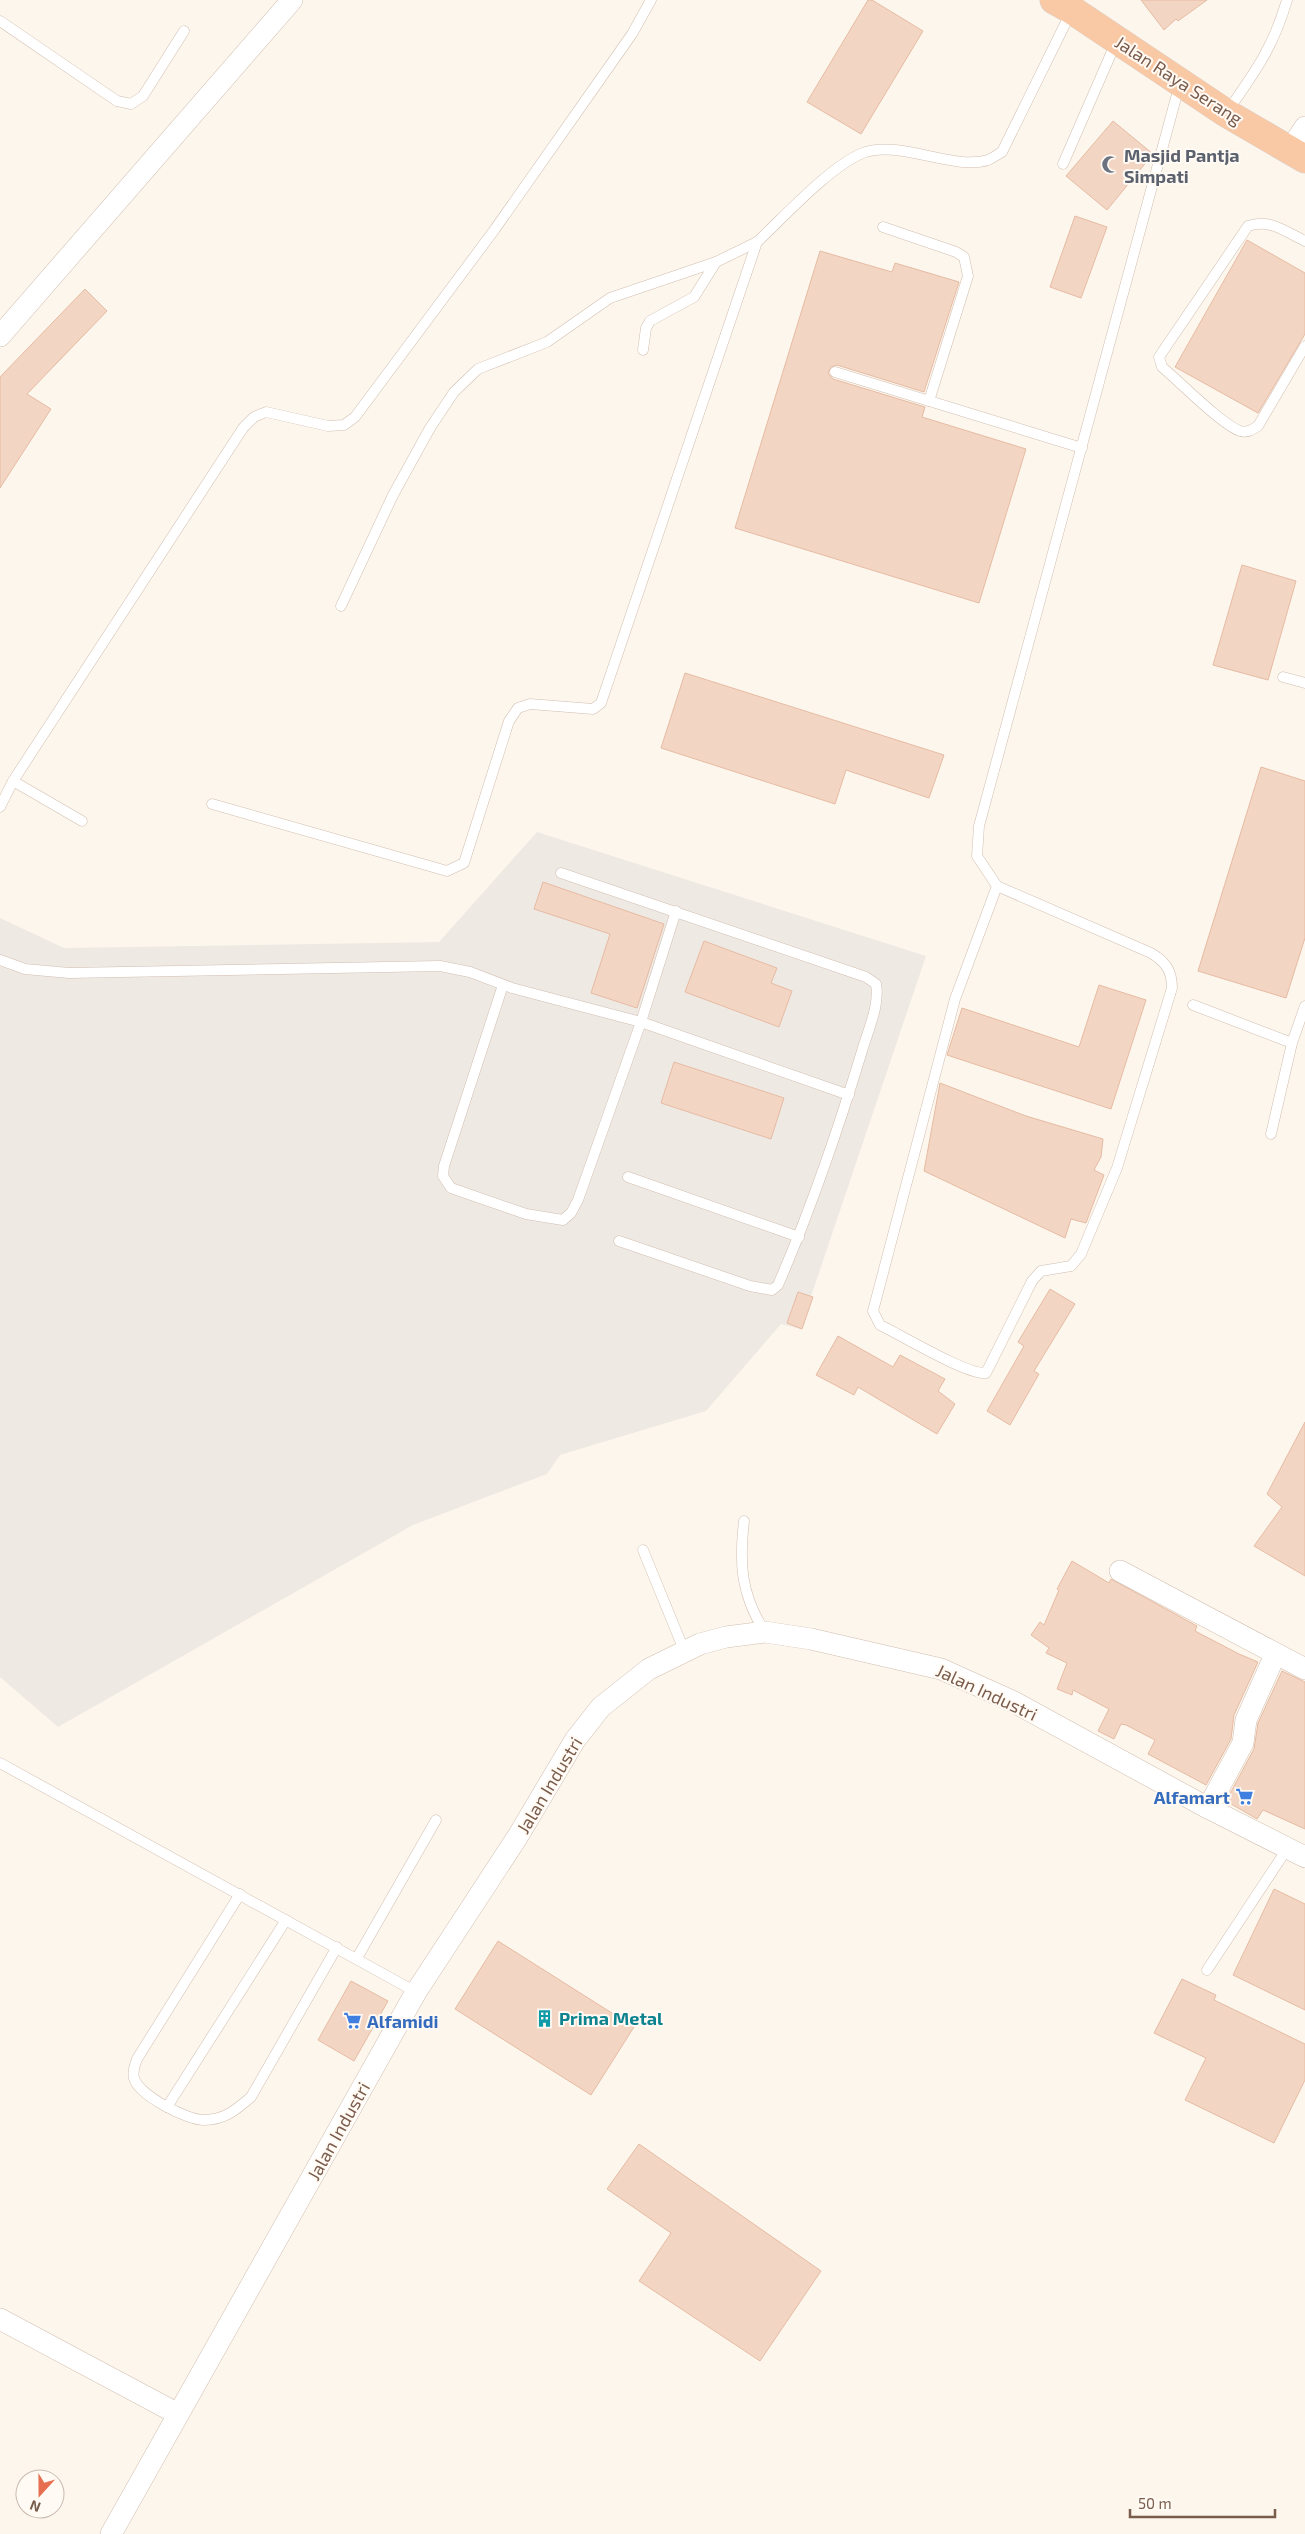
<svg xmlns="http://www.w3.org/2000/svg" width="1305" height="2534" font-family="'Exo 2',sans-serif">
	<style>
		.industrial { fill: #efe9e4 }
		.building { fill: #f3d5c3; stroke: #e6bba3 }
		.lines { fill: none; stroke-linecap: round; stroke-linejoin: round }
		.service-casing { stroke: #d1beb0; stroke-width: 11 }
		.minor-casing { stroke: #d1beb0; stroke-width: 22 }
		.trunk-casing { stroke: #dad1cd; stroke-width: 29 }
		.service { stroke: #fff; stroke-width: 10 }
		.minor { stroke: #fff; stroke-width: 21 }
		.trunk { stroke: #f9c8a4; stroke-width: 28 }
		.labels { text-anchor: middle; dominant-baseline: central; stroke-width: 4; stroke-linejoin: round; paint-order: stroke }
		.street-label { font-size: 18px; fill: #7a5c4d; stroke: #fffaf3 }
		.worship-label { font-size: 18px; font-weight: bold; fill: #5b616d; stroke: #fffaf3; text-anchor: start }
		.shop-label { font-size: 18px; font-weight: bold; fill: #366cbe; stroke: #fffaf3; text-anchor: end }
		.culture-label { font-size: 18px; font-weight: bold; fill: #0d838f; stroke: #fffaf3; text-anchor: start }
	</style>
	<rect width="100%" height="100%" fill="#fdf6ec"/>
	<path class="industrial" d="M537 832 926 956 800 1329 781 1324 706 1411 560 1455 547 1474 413 1525 58 1727 0 1677V918L64 948 439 942Z"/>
	<g class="building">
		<path d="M868 0H872L923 31 861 134 807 102Z"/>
		<path d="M1141 0H1207L1178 21 1176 19 1164 30Z"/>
		<path d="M1113 121 1153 154 1107 210 1066 176Z"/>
		<path d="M1075 216 1107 227 1081 298 1050 287Z"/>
		<path d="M1247 240 1305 273V334L1258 413 1175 367Z"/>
		<path d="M820 251 892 272 895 263 959 282 924 392 837 365 831 367 828 373 833 379 925 407 922 417 1026 449 979 603 735 528Z"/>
		<path d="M85 289 107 311 27 394 51 409 0 488V377Z"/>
		<path d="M1242 565 1296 581 1268 680 1213 665Z"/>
		<path d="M685 673 944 755 929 798 846 770 835 804 661 748Z"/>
		<path d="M1261 767 1305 781V938L1286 998 1198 971Z"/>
		<path d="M543 882 664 924 637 1008 591 993 610 934 534 909Z"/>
		<path d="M704 941 777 968 771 983 792 991 779 1027 685 992Z"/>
		<path d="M1099 985 1146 1000 1111 1109 947 1055 962 1008 1079 1047Z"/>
		<path d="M674 1062 784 1098 771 1139 661 1103Z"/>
		<path d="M940 1083 1026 1116 1103 1139 1101 1157 1094 1170 1104 1175 1086 1223 1071 1219 1065 1238 924 1171Z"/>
		<path d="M1050 1289 1075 1304 1034 1371 1039 1374 1010 1425 987 1411 1024 1346 1018 1342Z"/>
		<path d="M798 1292 813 1297 802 1329 787 1323Z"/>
		<path d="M838 1336 893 1367 900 1355 945 1379 938 1391 955 1404 937 1434 858 1387 854 1395 816 1375Z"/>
		<path d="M1305 1422V1576L1254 1546 1282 1507 1267 1494Z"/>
		<path d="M1072 1561 1109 1583 1111 1579 1197 1626 1195 1631 1239 1654 1258 1662 1234 1715 1231 1739 1206 1785 1148 1754 1155 1740 1126 1725 1121 1724 1114 1739 1098 1731 1109 1709 1073 1690 1072 1695 1057 1689 1067 1663 1046 1653 1049 1648 1031 1635 1040 1622 1044 1625 1059 1590 1057 1589Z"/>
		<path d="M1282 1671 1305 1682V1829L1263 1810 1257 1819 1226 1801 1254 1749 1258 1723Z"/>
		<path d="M1274 1889 1305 1904V2010L1233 1975Z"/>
		<path d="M498 1941 634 2027 591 2095 455 2009Z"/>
		<path d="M1182 1979 1216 1995 1214 2000 1305 2044V2080L1274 2143 1185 2100 1206 2058 1154 2033Z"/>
		<path d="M351 1981 388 2001 354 2061 318 2040Z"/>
		<path d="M639 2144 821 2271 760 2361 639 2281 671 2233 607 2189Z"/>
	</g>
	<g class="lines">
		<defs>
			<g id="service">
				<path d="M0 21 117 101 131 104 143 96 184 31"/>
				<path d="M1227 112C1255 72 1273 48 1287 0"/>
				<path d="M1063 164 1117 40"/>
				<path d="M883 227 956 252 964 257 968 276 929 401"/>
				<path d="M1305 241C1286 232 1269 218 1248 226L1159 357 1162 367C1179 381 1221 424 1240 431 1247 433 1252 430 1258 426L1305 346"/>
				<path d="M643 350 646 328 650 321 694 297 716 262"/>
				<path d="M835 372 1082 448"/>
				<path d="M341 606 393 495 430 428 454 392 478 369 547 342 610 298 716 262 757 242"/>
				<path d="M1283 677 1305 683"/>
				<path d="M13 781 82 821"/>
				<path d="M212 804 447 871 464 863 509 721 518 708 530 704 593 709 601 703 757 242C784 217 830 166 863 153 897 139 954 171 988 160 993 158 998 154 1002 152L1072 10"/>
				<path d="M0 807 13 781 243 428 254 417 266 412 328 426 344 425 355 417 495 229 632 34 651 0"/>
				<path d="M561 873 866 977 876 984C880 1005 868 1030 862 1051 838 1130 811 1209 778 1285L772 1290 750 1286 619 1241"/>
				<path d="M997 886 1151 953C1166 962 1172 971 1172 988L1117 1168 1081 1254 1071 1266 1041 1271 1032 1281 986 1373C967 1375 901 1335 880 1325L873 1311 955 999 997 886 977 856 979 826 1180 83"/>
				<path d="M0 960 25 969 69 973 440 966 470 972 512 988 641 1022 849 1095"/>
				<path d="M503 985 444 1166 443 1176 451 1188 526 1214 563 1220 571 1213 578 1200 641 1022 676 911"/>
				<path d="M1193 1005 1292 1043"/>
				<path d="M1271 1134 1292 1043 1305 1006"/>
				<path d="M628 1177 799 1237"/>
				<path d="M744 1521C739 1564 741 1595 765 1632"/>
				<path d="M643 1550 684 1650"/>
				<path d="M0 1763 416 1992"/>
				<path d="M240 1894 137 2059C135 2065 132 2071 134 2078 138 2095 187 2120 204 2120 224 2120 236 2110 251 2097L337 1947"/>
				<path d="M357 1958 436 1820"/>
				<path d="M1207 1970 1287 1849"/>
				<path d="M167 2107 286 1920"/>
			</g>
			<g id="minor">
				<path d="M1290 150 1305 127"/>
				<path d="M0 336 292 0"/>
				<path d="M1120 1571 1305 1669"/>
				<path d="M1208 1808 1243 1743 1246 1720 1275 1655"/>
				<path d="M0 2319 178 2414"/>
				<path d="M111 2534 416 1992 518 1836 575 1740 601 1707 649 1669 700 1644 726 1637 765 1632 811 1639 941 1669 1012 1701 1208 1808 1305 1857"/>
			</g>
			<path id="trunk" d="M1054 0 1072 10 1226 113 1305 159"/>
		</defs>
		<use href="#service" class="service-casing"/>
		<use href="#minor" class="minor-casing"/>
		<use href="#trunk" class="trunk-casing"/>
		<use href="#service" class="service"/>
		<use href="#minor" class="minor"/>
		<use href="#trunk" class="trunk"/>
	</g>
	<defs>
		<symbol id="mosque-bare" viewBox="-9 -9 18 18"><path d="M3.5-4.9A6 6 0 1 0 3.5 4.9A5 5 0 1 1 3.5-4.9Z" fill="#6b7280" stroke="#fffaf3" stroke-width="2.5" paint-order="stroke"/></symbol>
		<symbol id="supermarket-bare" viewBox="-9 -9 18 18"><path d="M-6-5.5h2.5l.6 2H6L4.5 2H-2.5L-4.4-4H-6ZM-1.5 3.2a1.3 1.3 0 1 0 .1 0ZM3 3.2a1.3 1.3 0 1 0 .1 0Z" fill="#3f7fe0" stroke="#fffaf3" stroke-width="2.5" paint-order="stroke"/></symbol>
		<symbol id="building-bare" viewBox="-9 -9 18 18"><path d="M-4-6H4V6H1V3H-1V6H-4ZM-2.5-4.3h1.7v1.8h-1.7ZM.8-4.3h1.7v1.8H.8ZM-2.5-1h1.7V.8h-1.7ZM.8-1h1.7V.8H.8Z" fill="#0f9aa8" stroke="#fffaf3" stroke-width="2.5" paint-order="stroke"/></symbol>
	</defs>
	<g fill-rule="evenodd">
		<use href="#mosque-bare" x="1098" y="152" width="25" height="25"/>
		<use href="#supermarket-bare" x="1232" y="1784" width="25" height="25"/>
		<use href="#building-bare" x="532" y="2006" width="25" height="25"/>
		<use href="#supermarket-bare" x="340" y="2008" width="25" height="25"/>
	</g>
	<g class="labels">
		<g class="street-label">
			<text transform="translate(1179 80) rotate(33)">Jalan Raya Serang</text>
			<text transform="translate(987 1692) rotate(25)">Jalan Industri</text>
			<text transform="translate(549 1785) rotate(-59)">Jalan Industri</text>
			<text transform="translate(338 2131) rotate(-61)">Jalan Industri</text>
		</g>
		<g class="worship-label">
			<text x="1124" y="155">Masjid Pantja<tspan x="1124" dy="21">Simpati</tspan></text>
		</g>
		<g class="shop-label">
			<text x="1230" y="1797">Alfamart</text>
			<text x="367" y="2021" text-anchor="start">Alfamidi</text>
		</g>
		<g class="culture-label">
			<text x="559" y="2018">Prima Metal</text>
		</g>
	</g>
	<g transform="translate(40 2494) rotate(201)"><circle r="24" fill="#fffaf3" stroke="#cabbb1"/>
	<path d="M0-4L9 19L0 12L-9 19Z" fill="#e76f51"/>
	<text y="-8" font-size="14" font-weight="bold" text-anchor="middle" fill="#7a5c4d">N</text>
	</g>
	<path d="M1130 2509v8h145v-8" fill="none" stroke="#7a5c4d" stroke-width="2.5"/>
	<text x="1138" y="2509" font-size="15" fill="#7a5c4d" stroke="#fffaf3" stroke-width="4" paint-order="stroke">50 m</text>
</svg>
